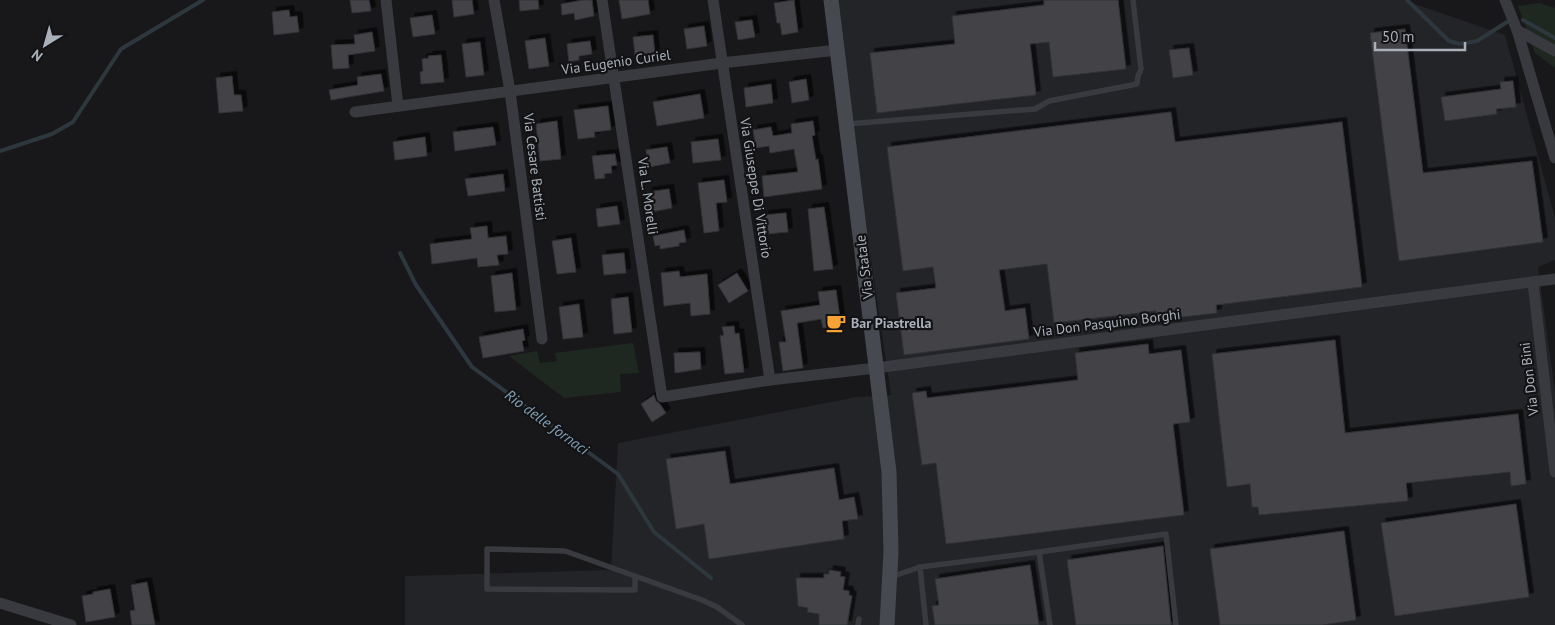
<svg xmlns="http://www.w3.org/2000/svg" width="1555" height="625" font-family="'PT Sans',sans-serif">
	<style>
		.built { fill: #232427 }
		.green { fill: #1f2820 }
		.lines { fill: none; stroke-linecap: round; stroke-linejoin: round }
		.stream { stroke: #2d383e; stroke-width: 4 }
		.building { fill: #424347; stroke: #313236; filter: url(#shadow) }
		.service { stroke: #383a3f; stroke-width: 5.5 }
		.minor { stroke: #383a3f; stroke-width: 11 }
		.secondary { stroke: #46494f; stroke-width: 15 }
		.labels { text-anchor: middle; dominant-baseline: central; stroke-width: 4.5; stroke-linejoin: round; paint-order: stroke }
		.street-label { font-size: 14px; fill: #a9b0ba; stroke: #131315 }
		.poi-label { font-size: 14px; font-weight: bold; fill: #a9b0ba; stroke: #131315; text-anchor: start }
		.water-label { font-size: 15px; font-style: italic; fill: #80a1b5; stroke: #131315 }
	</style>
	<defs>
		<filter id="shadow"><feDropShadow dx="4.5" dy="-4.5" stdDeviation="0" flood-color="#0009"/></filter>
	</defs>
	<rect width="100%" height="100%" fill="#18181a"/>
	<path class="built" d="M833 0H1403L1505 35 1555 218V260L1538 267 1555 392V625H405V576L611 570 618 443 857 397 891 395Z"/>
	<g class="green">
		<path d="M1539 3 1555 8V68L1535 53 1518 6Z"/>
		<path d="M633 343 639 373 620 374 621 392 564 398 509 356 537 351 540 363 557 361 555 353Z"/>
	</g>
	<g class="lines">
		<g class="stream">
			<path d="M1407 0 1449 41 1460 44 1477 41 1507 22"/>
			<path d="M1523 20 1555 38"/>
			<path d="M0 151 52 134 73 122 121 49 203 0"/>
			<path d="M400 253 416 285 472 367 618 474 654 532 711 578"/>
		</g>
	</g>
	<g class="building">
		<path d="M350 0H369L371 11 352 13Z"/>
		<path d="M452 0H472L474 14 454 17Z"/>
		<path d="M519 0H538L539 9 520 11Z"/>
		<path d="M583 0H592L594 16 575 20 574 13 562 15 561 4Z"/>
		<path d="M619 0H648L650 14 622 19Z"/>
		<path d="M794 0 798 32 782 35 780 23H777L774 3Z"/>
		<path d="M1044 0H1118L1126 69 1053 77 1049 42 1030 44 1036 95 877 113 870 53 955 44 952 16 1044 5Z"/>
		<path d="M289 10 290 17 297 16 299 32 274 35 272 12Z"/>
		<path d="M432 15 435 34 413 37 410 18Z"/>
		<path d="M752 20 755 37 738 40 735 22Z"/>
		<path d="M704 26 707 46 687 49 684 29Z"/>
		<path d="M1405 29 1423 173 1532 161 1543 242 1399 261 1370 33Z"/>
		<path d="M372 32 375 51 348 55 349 68 333 69 331 45 355 44 354 35Z"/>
		<path d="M653 35 655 54 635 56 633 37Z"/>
		<path d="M545 38 549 66 529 69 525 41Z"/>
		<path d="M590 41 592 54 579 56V60L569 62 567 44Z"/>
		<path d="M480 42 484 75 466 77 462 44Z"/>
		<path d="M1189 48 1193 75 1173 78 1169 50Z"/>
		<path d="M441 55 444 82 421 84 420 72 423 71 422 59 429 58 428 56Z"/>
		<path d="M381 74 384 91 331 100 329 90 358 85 357 77Z"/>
		<path d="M232 76 234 95H241L243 111 219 113 216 78Z"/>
		<path d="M806 79 809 100 792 103 789 82Z"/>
		<path d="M1513 81 1516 107 1496 109 1497 114 1445 121 1441 97 1501 89 1500 82Z"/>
		<path d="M771 84 773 103 746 107 744 88Z"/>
		<path d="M700 94 704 118 657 126 653 102Z"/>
		<path d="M608 106 611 130 594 132 595 137 578 139 574 110Z"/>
		<path d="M1171 112 1175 142 1342 122 1362 287 1216 305 1217 313 1157 320 1156 311 1054 323 1047 264 999 270 1005 311 1025 308 1029 339 904 355 896 293 936 288 933 267 903 271 887 147Z"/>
		<path d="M557 121 561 159 540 161 536 124Z"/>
		<path d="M813 121 815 135 812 136 816 160 818 159 822 189 764 197 762 176 798 172 794 149 770 153 769 146 756 148 753 130 771 127 773 136 792 133 791 124Z"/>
		<path d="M493 127 496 145 455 151 453 132Z"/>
		<path d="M425 137 427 156 395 160 393 142Z"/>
		<path d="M718 139 721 160 693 163 691 142Z"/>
		<path d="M667 147 670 163 649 167 646 150Z"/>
		<path d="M615 154 617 165 611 166 612 173 604 174 605 178 595 179 592 156Z"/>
		<path d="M503 174 505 191 468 196 465 179Z"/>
		<path d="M724 180 727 202 716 203 719 231 704 233 698 183Z"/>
		<path d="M669 189 672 208 651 212 647 192Z"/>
		<path d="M617 206 620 224 598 227 596 209Z"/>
		<path d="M824 207 833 269 814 271 808 209Z"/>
		<path d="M786 213 788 232 766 234 764 215Z"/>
		<path d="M487 226 488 238 506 236 508 254 497 255 499 265 478 267 477 258 432 264 430 244 472 239 470 228Z"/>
		<path d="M684 230 686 242 679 243V246L660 249V245L655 246 653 236Z"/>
		<path d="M571 238 576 272 557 274 552 241Z"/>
		<path d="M624 253 626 273 604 275 602 255Z"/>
		<path d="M679 271 680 277 707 274 710 314 691 316 690 303 664 306 661 273Z"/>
		<path d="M512 273 516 310 495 312 491 276Z"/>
		<path d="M737 273 748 291 729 303 718 285Z"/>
		<path d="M836 290 841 326 823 328 821 319 797 323 803 368 783 371 779 342H786L781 311 820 305 818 292Z"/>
		<path d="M628 297 632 332 614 334 611 299Z"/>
		<path d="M579 304 583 337 563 339 559 307Z"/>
		<path d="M734 326 735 334 739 333 744 372 725 374 720 336 724 335 722 327Z"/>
		<path d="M523 329 525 340 522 341 524 351 483 358 479 337Z"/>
		<path d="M1335 340 1345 433 1518 414 1526 484 1511 486 1510 472 1406 483 1408 501 1259 515 1258 507H1252L1250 484 1227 487 1212 354Z"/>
		<path d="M1148 344 1149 354 1181 350 1190 422 1173 424 1184 515 946 544 936 463 922 465 912 393 926 391 927 398 1078 380 1075 353Z"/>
		<path d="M700 352 701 369 675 373 674 353Z"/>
		<path d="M654 395 656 401 660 404 666 413 652 422 641 404Z"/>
		<path d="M725 451 730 484 834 468 839 500 854 497 858 519 842 521 844 539 709 559 704 524 676 529 666 459Z"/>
		<path d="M1516 504 1529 597 1395 616 1381 523Z"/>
		<path d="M1344 531 1356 620 1322 625H1220L1210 549Z"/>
		<path d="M1163 546 1171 625H1076L1067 560Z"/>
		<path d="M1030 565 1039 625H935L932 606 939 605 935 579Z"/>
		<path d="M829 570 841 572 840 576 845 577 843 590 849 591V595L852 596 847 625H819V614L807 612 808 608 798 606 796 578H824V574H829Z"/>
		<path d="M147 582 155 625H132L130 611 135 610 131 585Z"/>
		<path d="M110 589 115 617 86 622 82 596 93 594V592Z"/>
	</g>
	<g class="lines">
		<g class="service">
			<path d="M847 124 1035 109 1049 101 1137 84 1138 76 1141 69 1133 0"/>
			<path d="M1039 552 1050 625"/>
			<path d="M920 567 926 625"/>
			<path d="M635 576V590L487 589V549L565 551 702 600 717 607 742 625"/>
			<path d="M891 577 920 567 1039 552 1166 534 1176 625"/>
			<path d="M858 625 859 619"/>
		</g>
		<g class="minor">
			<path d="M386 0 398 106"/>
			<path d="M494 0 510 91 542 339"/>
			<path d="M602 0 662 397 770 380 876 368 1555 279"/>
			<path d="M713 0 770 380"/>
			<path d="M1505 0 1517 30 1555 158"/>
			<path d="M1517 30 1555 51"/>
			<path d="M355 112 722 63 837 50"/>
			<path d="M1533 283 1555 472"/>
			<path d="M0 603 71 625"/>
		</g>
		<path class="secondary" d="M831 0 889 472 891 552 887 625"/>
	</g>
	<defs>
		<symbol id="cafe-bare" viewBox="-9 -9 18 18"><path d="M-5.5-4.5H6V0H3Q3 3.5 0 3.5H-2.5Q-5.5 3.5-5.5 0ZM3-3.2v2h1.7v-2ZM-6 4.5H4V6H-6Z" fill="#f6a333" stroke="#131315" stroke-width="2.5" paint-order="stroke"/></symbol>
	</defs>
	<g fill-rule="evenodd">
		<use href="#cafe-bare" x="822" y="309" width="28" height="28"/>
	</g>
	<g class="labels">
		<g class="street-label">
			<text transform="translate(616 62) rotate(-8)">Via Eugenio Curiel</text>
			<text transform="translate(535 167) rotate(83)">Via Cesare Battisti</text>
			<text transform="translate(756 188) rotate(81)">Via Giuseppe Di Vittorio</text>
			<text transform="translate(648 196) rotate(82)">Via L. Morelli</text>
			<text transform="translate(864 267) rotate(-97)">Via Statale</text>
			<text transform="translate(1107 323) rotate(-7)">Via Don Pasquino Borghi</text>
			<text transform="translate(1529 379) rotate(-97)">Via Don Bini</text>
		</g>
		<g class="poi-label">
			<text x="851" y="323">Bar Piastrella</text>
		</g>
		<g class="water-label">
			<text transform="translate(547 422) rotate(36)">Rio delle fornaci</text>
		</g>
	</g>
	<g transform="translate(45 45) rotate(217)" stroke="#131315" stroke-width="4" paint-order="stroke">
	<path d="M0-4L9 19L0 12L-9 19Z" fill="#a9b0ba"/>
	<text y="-8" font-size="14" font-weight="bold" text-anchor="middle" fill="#a9b0ba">N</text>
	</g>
	<path d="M1375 42v8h90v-8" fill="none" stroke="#a9b0ba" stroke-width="2.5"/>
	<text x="1382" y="42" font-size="15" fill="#a9b0ba" stroke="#131315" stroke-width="4" paint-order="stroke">50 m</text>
</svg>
